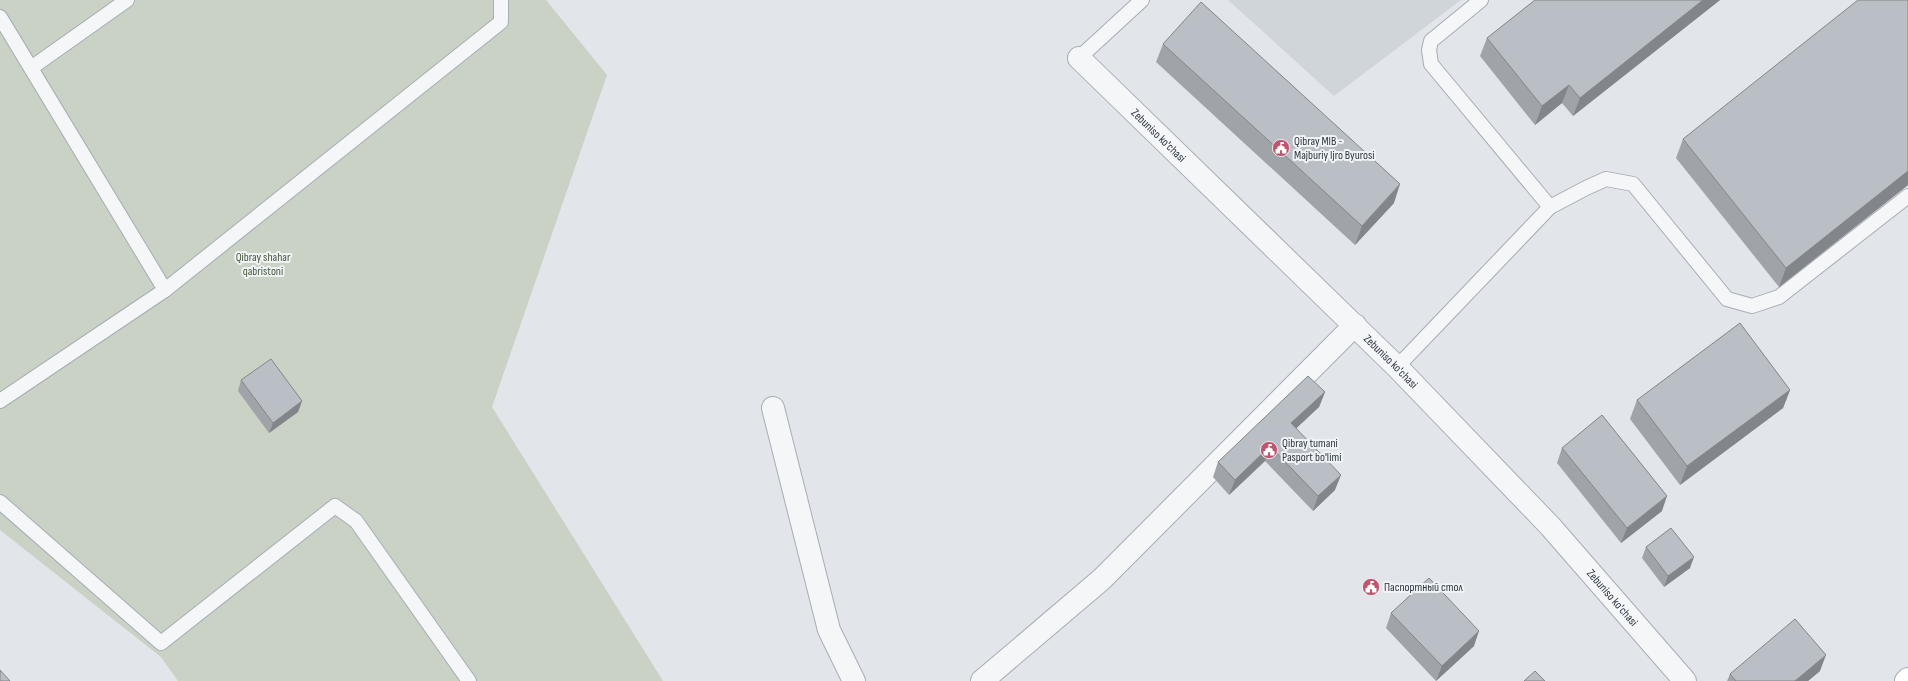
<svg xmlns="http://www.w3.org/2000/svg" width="1908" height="681" font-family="'Sofia Sans Condensed',sans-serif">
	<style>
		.built { fill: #d0d5da }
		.green { fill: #c9d2c4 }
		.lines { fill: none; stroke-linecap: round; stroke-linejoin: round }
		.service-casing { stroke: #a8adb3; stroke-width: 16 }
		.minor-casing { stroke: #a8adb3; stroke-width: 24 }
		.primary-casing { stroke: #a3abb3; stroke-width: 24 }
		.service { stroke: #f4f6f8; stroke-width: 14 }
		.minor { stroke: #f4f6f8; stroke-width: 22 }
		.primary { stroke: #fff; stroke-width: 22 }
		.wall { fill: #a0a4a9 }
		.shaded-wall { fill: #82868a }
		.building { fill: #babfc5; stroke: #82868a }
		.labels { text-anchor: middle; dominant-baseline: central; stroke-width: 4; stroke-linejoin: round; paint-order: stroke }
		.street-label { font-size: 12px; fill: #2c353f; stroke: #f1f4f6 }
		.poi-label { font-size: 12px; fill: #2c353f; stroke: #f1f4f6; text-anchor: start }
		.park-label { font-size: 12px; fill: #44593b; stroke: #f1f4f6 }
	</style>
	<rect width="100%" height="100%" fill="#e2e5e9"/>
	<path class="built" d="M1228 0H1461L1334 96Z"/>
	<path class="green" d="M0 0H546L607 75 492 407 663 681H178L161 657 0 530Z"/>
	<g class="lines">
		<defs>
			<g id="service">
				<path d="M0 17 165 290 0 401"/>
				<path d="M1079 58 1142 0"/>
				<path d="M31 68 127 0"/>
				<path d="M1550 207 1586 188 1606 179 1633 184 1727 299 1752 306 1779 297 1908 196"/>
				<path d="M165 290 501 22V0"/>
				<path d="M1397 367 1550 207 1431 64 1429 50 1431 41 1481 0"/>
				<path d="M0 502 161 643 335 506 356 521 469 681"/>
			</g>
			<g id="minor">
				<path id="s1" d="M1079 58 1397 367 1550 526 1685 681"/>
				<path d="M773 408 829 630 854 681"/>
				<path d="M982 681 1102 579 1355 325"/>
			</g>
			<path id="primary" d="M1906 681 1908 679"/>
		</defs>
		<use href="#service" class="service-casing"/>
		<use href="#minor" class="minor-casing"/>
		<use href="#primary" class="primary-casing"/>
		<use href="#service" class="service"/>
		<use href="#minor" class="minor"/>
		<use href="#primary" class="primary"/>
	</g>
	<g class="wall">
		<path d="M1535 0H1720L1573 116 1562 103 1535 125 1480 56 1487 38Z"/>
		<path d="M1908 0V185L1779 287 1676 158 1683 139Z"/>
		<path d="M1163 44 1394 203 1355 245 1156 62Z"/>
		<path d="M241 380 302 401 298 412 269 433 238 391Z"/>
		<path d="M1790 390 1783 408 1680 485 1630 419 1637 400Z"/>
		<path d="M1325 392 1319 407 1296 428 1335 490 1313 511 1265 461 1229 495 1213 477 1218 462Z"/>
		<path d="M1562 448 1662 511 1621 543 1557 463Z"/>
		<path d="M1646 547 1690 568 1664 587 1642 558Z"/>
		<path d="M1391 613 1474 646 1436 681 1386 628Z"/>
		<path d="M1820 671 1808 681H1727L1730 674Z"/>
	</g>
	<g class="shaded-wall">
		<path d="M1703 0H1720L1573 116 1580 98Z"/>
		<path d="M1569 85 1562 103 1535 125 1542 106Z"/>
		<path d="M1908 171V185L1779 287 1786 268Z"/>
		<path d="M1400 184 1394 203 1355 245 1362 226Z"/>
		<path d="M1790 390 1783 408 1680 485 1687 466Z"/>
		<path d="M1325 392 1319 407 1286 438 1291 423Z"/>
		<path d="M302 401 298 412 269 433 273 423Z"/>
		<path d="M1270 446 1265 461 1229 495 1235 480Z"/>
		<path d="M1341 475 1335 490 1313 511 1318 496Z"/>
		<path d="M1667 496 1662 511 1621 543 1627 528Z"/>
		<path d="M1694 557 1690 568 1664 587 1668 576Z"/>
		<path d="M1479 631 1474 646 1436 681 1442 666Z"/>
		<path d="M1826 655 1820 671 1808 681H1795Z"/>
	</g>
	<g class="building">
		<path d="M1535 0H1703L1580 98 1569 85 1542 106 1487 38Z"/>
		<path d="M1858 0H1908V171L1786 268 1683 139Z"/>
		<path d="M1201 2 1400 184 1362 226 1163 44Z"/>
		<path d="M1740 323 1790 390 1687 466 1637 400Z"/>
		<path d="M271 359 302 401 273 423 241 380Z"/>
		<path d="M1308 376 1325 392 1291 423 1341 475 1318 496 1270 446 1235 480 1218 462Z"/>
		<path d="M1602 415 1667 496 1627 528 1562 448Z"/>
		<path d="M1671 528 1694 557 1668 576 1646 547Z"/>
		<path d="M1429 578 1479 631 1442 666 1391 613Z"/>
		<path d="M1795 619 1826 655 1795 681H1736L1730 674Z"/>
		<path d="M0 670 10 681H0Z"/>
		<path d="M1535 671 1545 681H1524Z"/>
	</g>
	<defs>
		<symbol id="civic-disc" viewBox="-11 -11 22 22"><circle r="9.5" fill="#c05570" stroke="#f1f4f6"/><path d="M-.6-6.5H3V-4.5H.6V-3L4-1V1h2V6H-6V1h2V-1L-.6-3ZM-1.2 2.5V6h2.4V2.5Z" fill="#fff"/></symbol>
	</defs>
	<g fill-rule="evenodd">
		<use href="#civic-disc" x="1271" y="138" width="20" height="20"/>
		<use href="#civic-disc" x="1259" y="440" width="20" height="20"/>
		<use href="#civic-disc" x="1361" y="577" width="20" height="20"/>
	</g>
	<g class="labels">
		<g class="street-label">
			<text stroke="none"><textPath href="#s1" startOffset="111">Zebuniso ko'chasi</textPath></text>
			<text stroke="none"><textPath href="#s1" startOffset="435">Zebuniso ko'chasi</textPath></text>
			<text stroke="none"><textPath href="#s1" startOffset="759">Zebuniso ko'chasi</textPath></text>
		</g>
		<g class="poi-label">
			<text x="1294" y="141">Qibray MIB -<tspan x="1294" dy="14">Majburiy Ijro Byurosi</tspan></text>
			<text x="1282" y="443">Qibray tumani<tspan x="1282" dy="14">Pasport bo'limi</tspan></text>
			<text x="1384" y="587">Паспортный стол</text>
		</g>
		<g class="park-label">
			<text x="263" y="257">Qibray shahar<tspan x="263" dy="14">qabristoni</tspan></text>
		</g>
	</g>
</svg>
